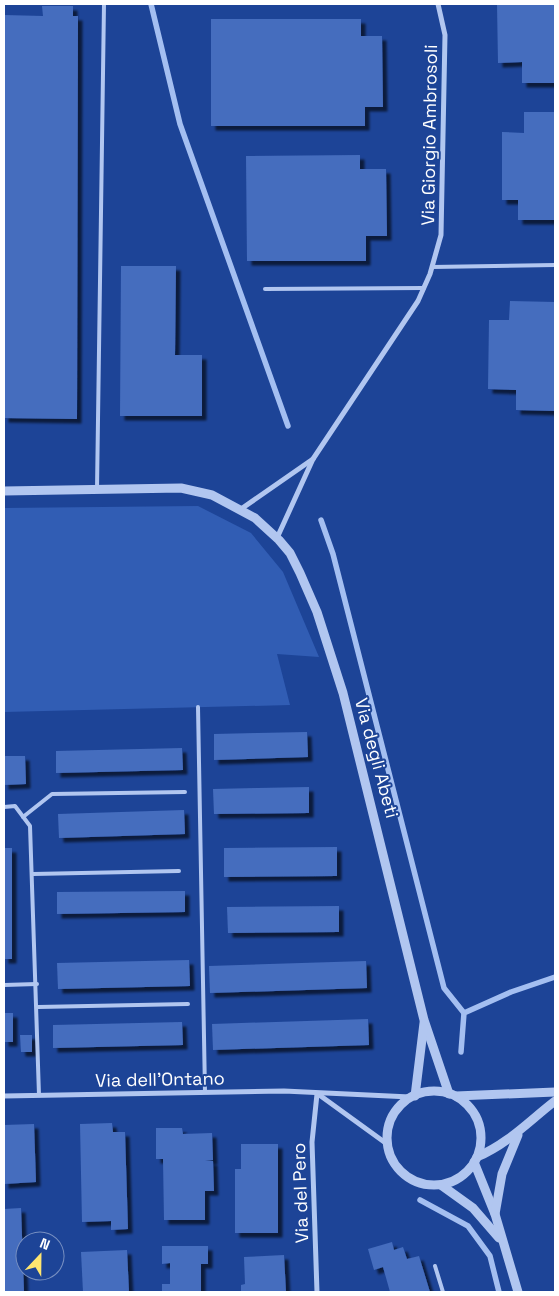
<svg xmlns="http://www.w3.org/2000/svg" width="559" height="1296" font-family="'Space Grotesk',sans-serif">
	<style>
		.green { fill: #315db4 }
		.lines { fill: none; stroke-linecap: round; stroke-linejoin: round }
		.stream { stroke: #a4bff1; stroke-width: 5.5 }
		.building { fill: #456dbe; filter: url(#shadow) }
		.service { stroke: #b1c6f0; stroke-width: 4 }
		.minor { stroke: #b1c6f0; stroke-width: 5 }
		.tertiary { stroke: #b1c6f0; stroke-width: 9 }
		.labels { text-anchor: middle; dominant-baseline: central; stroke-width: 4; stroke-linejoin: round; paint-order: stroke }
		.street-label { font-size: 18px; fill: #fff; stroke: #1d4497 }
	</style>
	<defs>
		<filter id="shadow"><feDropShadow dx="4.5" dy="4.5" stdDeviation="1" flood-color="#0009"/></filter>
	</defs>
	<rect width="100%" height="100%" fill="#1d4497"/>
	<path class="green" d="M198 506 251 533 283 572 319 657 277 654 290 705 4 712V508Z"/>
	<g class="lines">
		<g class="stream">
			<path d="M151 4 180 124 288 426"/>
			<path d="M321 520 333 554 444 988 464 1013"/>
			<path d="M461 1052 464 1013 511 992 555 977"/>
			<path d="M420 1200 468 1226 490 1256 499 1292"/>
		</g>
	</g>
	<g class="building">
		<path d="M497 4H555V83H522V62L498 63Z"/>
		<path d="M42 6H73V16H78L77 419 4 418V15L43 16Z"/>
		<path d="M211 19H361V36H382L383 107H365V126H211Z"/>
		<path d="M524 112H555V220H518V200H502V132L524 133Z"/>
		<path d="M360 155V169H386L387 236H366V261H247L246 156Z"/>
		<path d="M121 266H176L175 355H202V416H120Z"/>
		<path d="M510 301 555 302V411L516 410V390L488 389 489 320H509Z"/>
		<path d="M307 732 308 757 214 760V734Z"/>
		<path d="M182 748 183 770 56 773V751Z"/>
		<path d="M4 756H25L26 784 4 785Z"/>
		<path d="M309 787V813L214 814 213 789Z"/>
		<path d="M184 810 185 834 59 838 58 814Z"/>
		<path d="M337 847V876L224 877V848Z"/>
		<rect x="4" y="848" width="8" height="111"/>
		<path d="M185 891V912L57 914V892Z"/>
		<path d="M339 906V932L228 933 227 907Z"/>
		<path d="M189 960 190 986 58 989 57 963Z"/>
		<path d="M366 961 367 988 210 993 209 966Z"/>
		<rect x="4" y="1013" width="9" height="29"/>
		<path d="M368 1019 369 1045 213 1050 212 1024Z"/>
		<path d="M182 1022 183 1045 53 1048V1025Z"/>
		<path d="M20 1035H32V1052H21Z"/>
		<path d="M112 1123 113 1132H125L128 1229 111 1230V1221L82 1222 80 1124Z"/>
		<path d="M34 1124 36 1182 4 1184V1125Z"/>
		<path d="M156 1128H182L183 1134 212 1133 213 1160H205L213 1161 214 1191H205V1220H164L163 1159H156Z"/>
		<path d="M241 1144H278V1233H235V1169H241Z"/>
		<path d="M21 1208 24 1292H4V1209Z"/>
		<path d="M392 1242 394 1250 403 1247 407 1259 419 1256 430 1292H390L383 1267 374 1270 368 1249Z"/>
		<path d="M162 1246H208V1264H201V1292H162V1284H170V1263L162 1264Z"/>
		<path d="M127 1250 129 1292H83L81 1252Z"/>
		<path d="M284 1255 286 1292H241V1285L245 1284 244 1257Z"/>
	</g>
	<g class="lines">
		<g class="service">
			<path d="M432 267 555 265"/>
			<path d="M265 289 424 288"/>
			<path d="M97 489 104 4"/>
			<path d="M198 707 205 1092"/>
			<path d="M4 807 15 806 30 826 39 1095"/>
			<path d="M23 817 52 794 185 792"/>
			<path d="M33 874 179 871"/>
			<path d="M4 985 37 984"/>
			<path d="M38 1007 188 1004"/>
			<path d="M435 1266 443 1292"/>
		</g>
		<g class="minor">
			<path d="M241 509 313 459"/>
			<path d="M277 538 313 459 418 301 430 274 441 235 445 35 438 4"/>
			<path d="M317 1094 312 1142 317 1292"/>
			<path d="M318 1094 387 1144"/>
			<path d="M4 1096 284 1091 410 1097"/>
		</g>
		<g class="tertiary">
			<path d="M4 491 181 488 212 495 255 518 279 540 290 553 300 573 317 612 343 693 424 1020 449 1094"/>
			<circle cx="434" cy="1138" r="47"/>
			<path d="M415 1096 424 1023"/>
			<path d="M456 1096 555 1092"/>
			<path d="M477 1157C509 1143 529 1121 555 1101"/>
			<path d="M474 1162 495 1214 518 1292"/>
			<path d="M441 1185 473 1208 499 1238"/>
			<path d="M495 1214 502 1174 518 1135"/>
		</g>
	</g>
	<g class="labels">
		<g class="street-label">
			<text transform="translate(429 135) rotate(-89)">Via Giorgio Ambrosoli</text>
			<text transform="translate(377 758) rotate(75)">Via degli Abeti</text>
			<text transform="translate(160 1079) rotate(-1)">Via dell'Ontano</text>
			<text transform="translate(300 1193) rotate(-92)">Via del Pero</text>
		</g>
	</g>
	<rect width="559" height="1296" fill="none" stroke="#ffffff" stroke-width="10"/>
	<g transform="translate(40 1256) rotate(22)"><circle r="24" fill="#1d4497" stroke="#778fc1"/>
	<path d="M0-4L9 19L0 12L-9 19Z" fill="#ffe670"/>
	<text y="-8" font-size="14" font-weight="bold" text-anchor="middle" fill="#ffffff">N</text>
	</g>
</svg>
